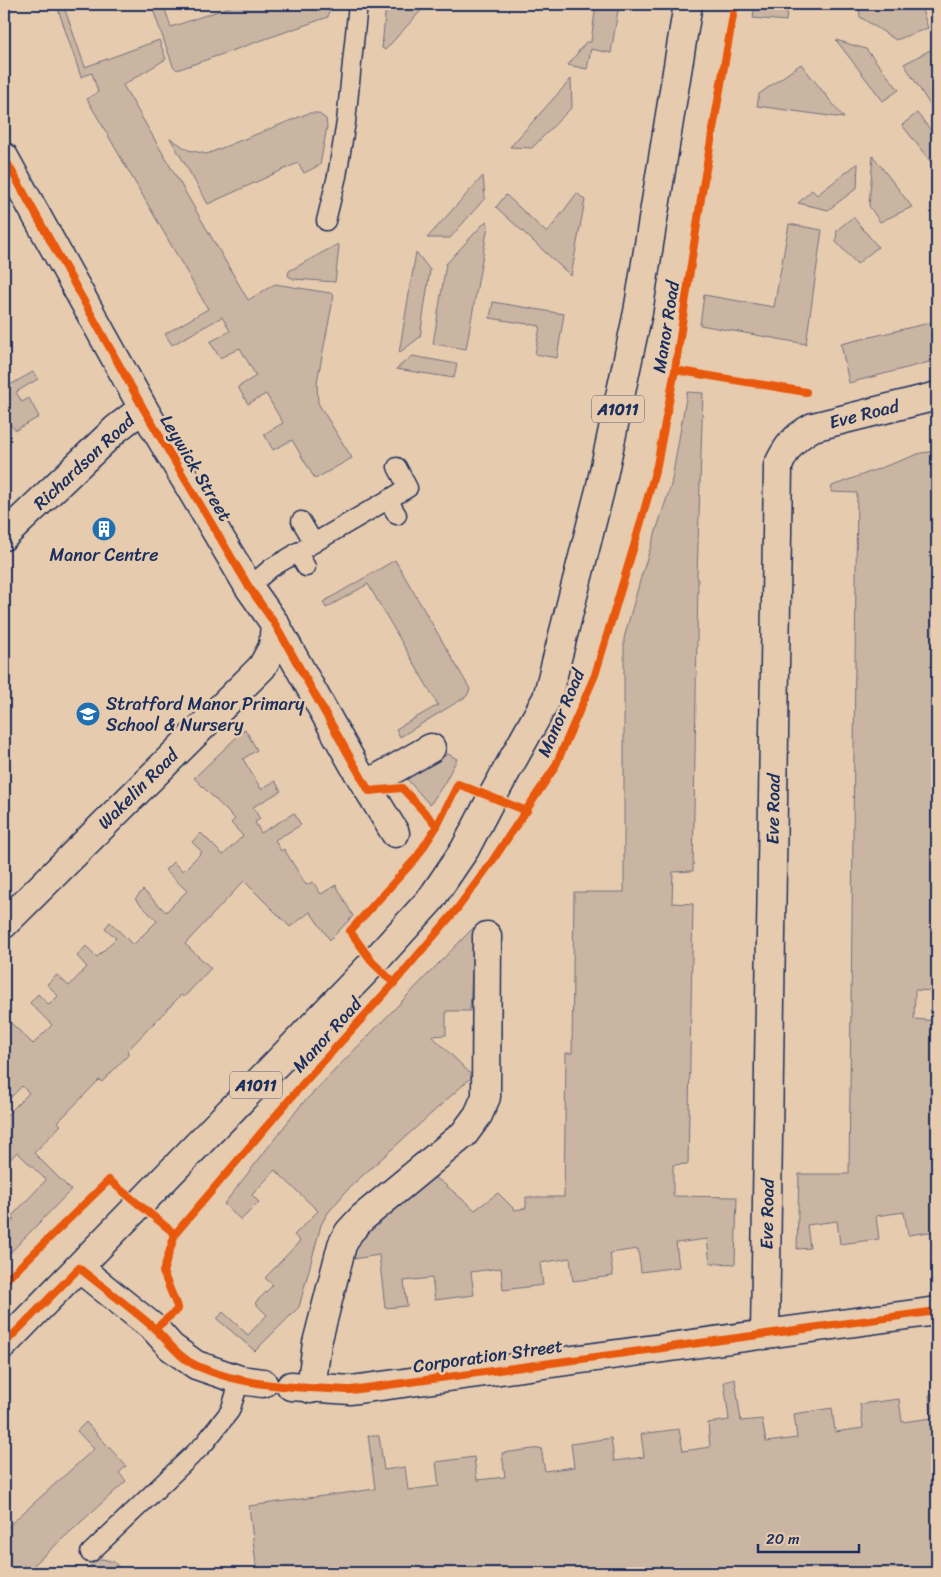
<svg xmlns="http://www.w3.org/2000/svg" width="941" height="1577" font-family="Sriracha,sans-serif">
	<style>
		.green { fill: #cab4a2; stroke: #727280 }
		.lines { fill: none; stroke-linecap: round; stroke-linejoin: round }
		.service-casing { stroke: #1b2f5e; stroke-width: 21 }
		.minor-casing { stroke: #1b2f5e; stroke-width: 31 }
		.primary-casing { stroke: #1b2f5e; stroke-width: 31 }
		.service { stroke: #e7cbae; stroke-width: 18 }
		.minor { stroke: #e7cbae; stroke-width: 28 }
		.primary { stroke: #e7cbae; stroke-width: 28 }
		.cycleway-casing { stroke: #e7cbae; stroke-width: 11 }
		.cycleway { stroke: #e8590c; stroke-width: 8 }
		.labels { text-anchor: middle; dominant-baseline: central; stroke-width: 5; stroke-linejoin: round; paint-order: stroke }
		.shield { fill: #e7cbae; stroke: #585e76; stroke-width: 1 }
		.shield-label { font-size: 16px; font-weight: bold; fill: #1b2f5e }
		.street-label { font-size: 18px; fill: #1b2f5e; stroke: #e7cbae }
		.poi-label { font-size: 18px; fill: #1b2f5e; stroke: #e7cbae }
	</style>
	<rect width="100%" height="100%" fill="#e7cbae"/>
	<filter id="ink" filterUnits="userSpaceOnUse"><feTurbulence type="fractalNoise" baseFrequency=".02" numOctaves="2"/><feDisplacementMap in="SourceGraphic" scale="10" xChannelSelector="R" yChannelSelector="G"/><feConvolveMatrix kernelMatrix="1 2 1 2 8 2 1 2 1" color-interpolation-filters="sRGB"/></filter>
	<g filter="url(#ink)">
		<g class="green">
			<path d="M151 4H163L171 27 238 4H330L328 17 177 70 173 66Z"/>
			<path d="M386 4H427L385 50 382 48Z"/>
			<path d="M596 4H619L611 53 591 49 587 69 568 65 586 42H591Z"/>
			<path d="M755 4H788L786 21 753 18Z"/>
			<path d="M859 4H920L928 28 896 40 860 17Z"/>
			<path d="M64 7 85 67 159 40 166 59 123 85 248 300 275 284 330 293 334 295 317 382 318 403 352 458 315 479 292 440 273 450 264 434 283 423 266 394 248 404 238 387 256 376 240 348 220 358 210 342 230 331 222 317 172 345 165 334 208 309 87 99 98 92 92 73 81 77 58 9Z"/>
			<path d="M836 40 866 49 899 90 883 101Z"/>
			<path d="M932 49 937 54V116L904 64Z"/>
			<path d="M801 64 844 118 757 106 759 94Z"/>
			<path d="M571 79 572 107 532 148 510 147Z"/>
			<path d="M309 113H318L326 119 327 127 320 165 304 173 298 163 208 204 170 138 188 150 207 154Z"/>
			<path d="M917 113 937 138V170L902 125Z"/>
			<path d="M873 156 912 207 880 222 869 206Z"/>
			<path d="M858 163 857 188 828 210 798 203 812 190 817 195Z"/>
			<path d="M483 176 485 198 450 238H427Z"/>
			<path d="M577 193 585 200 571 276 496 207 506 195 547 233Z"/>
			<path d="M853 217 878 247 857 264 836 242 837 230Z"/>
			<path d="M486 221 488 226 466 349 433 344 446 264Z"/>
			<path d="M789 224 822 230 806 344 700 325 704 295 774 307Z"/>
			<path d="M338 244 339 247 335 282 294 279 288 276 289 271Z"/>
			<path d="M416 252 430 270 420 337 399 353Z"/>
			<path d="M493 302 564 314 557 358 535 354 540 326 490 318Z"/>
			<path d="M933 322 937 338V360L849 383 841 344Z"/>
			<path d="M412 356 457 364 454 378 396 369Z"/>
			<path d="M33 372 38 379 16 392 22 402 29 398 39 417 16 430 4 420V374L10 385Z"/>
			<path d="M687 392 703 393 697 575 698 580 693 871 673 872 672 903 693 904 688 1164 673 1165V1196L737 1197 735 1264 710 1263 707 1239 676 1243 679 1267 641 1272 638 1249 610 1253 613 1276 573 1281 570 1258 540 1263 543 1285 503 1290 501 1268 471 1272 474 1295 435 1300 432 1278 404 1281 407 1306 385 1308 379 1255 353 1259 354 1250 363 1233 428 1180 435 1178 442 1182 475 1210 498 1193 515 1210 526 1208V1197H564L566 1053H572L574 892H624V638L641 577 671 485Z"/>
			<path d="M937 451V991L915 990 914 1019 937 1021V1231L908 1235 904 1212 876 1216 879 1239 840 1244 837 1221 807 1225 810 1248 797 1249 799 1174H849L857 493 831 492 832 486 921 453Z"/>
			<path d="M395 560 470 689 467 696 400 737 396 729 438 705 368 584 326 608 323 602Z"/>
			<path d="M245 729 257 750 243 759 261 789 275 781 281 791 253 807 260 819 255 822 261 833 294 813 301 825 275 840 281 851 284 849 306 885 313 882 321 894 336 885 353 916 330 940 310 912 290 927 244 881 185 944 211 968 184 997 181 995 127 1051 129 1054 102 1082 99 1080 58 1122 61 1125 34 1153 71 1190 4 1259V1231L14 1220 11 1217 46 1180 17 1152 4 1166V1118L29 1093 22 1086 4 1104V1074L9 1068 4 1063V1050L11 1043 4 1036V1028L10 1022 33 1044 52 1025 30 1003 38 994 49 1005 58 996 47 984 57 975 69 986 87 967 77 956 86 946 97 957 116 938 105 928 110 922 133 945 157 921 135 899 143 890 166 912 187 891 165 870 173 862 183 871 202 852 192 842 201 833 223 855 243 836 231 823 235 819 194 778Z"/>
			<path d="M448 754 457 759 445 782 430 805 405 777Z"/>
			<path d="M474 927 470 1011H446V1035L432 1036 473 1076 350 1187 327 1214 321 1225 299 1307 255 1351 217 1319 223 1312 248 1335 267 1315 255 1303 273 1285 265 1278 300 1241 294 1235 318 1211 275 1170 252 1195 259 1202 241 1220 224 1204 301 1105Z"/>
			<path d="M735 1379 741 1421 762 1419 766 1442 797 1438 794 1414 832 1408 835 1432 863 1428 860 1404 899 1399 902 1422 932 1418 929 1395 937 1393V1573H257L249 1506 375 1489 368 1435 379 1436 384 1470 405 1467 408 1490 439 1486 436 1462 474 1457 477 1480 505 1477 502 1453 541 1448 545 1471 574 1467 571 1444 611 1438 614 1461 644 1457 641 1434 679 1429 683 1451 710 1447 708 1423 729 1420 724 1382Z"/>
			<path d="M86 1422 126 1466 119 1473 126 1481 25 1573H4V1530L94 1449 77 1431Z"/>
			<path d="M103 1559 114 1562 125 1573H82L96 1561Z"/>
		</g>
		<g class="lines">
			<defs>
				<g id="service">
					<path d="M326 221 337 176 346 122 358 4"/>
					<path d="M388 500 397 515"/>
					<path d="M301 521 314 543"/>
					<path d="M297 552 306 567"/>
					<path d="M249 587 271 568 408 488 397 467"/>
					<path d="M90 1553 204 1444 230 1411 240 1380"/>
				</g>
				<g id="minor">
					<path d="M4 157 143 408 249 587 275 624 356 769 395 833"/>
					<path d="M4 536 116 429 143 408"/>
					<path d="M366 785 431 748"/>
					<path d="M4 924 262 667 273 647 275 624"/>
					<path d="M79 1268 155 1329 171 1347 196 1365 240 1380 263 1383"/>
					<path d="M765 1335 778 466C787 446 795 437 813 427L937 396"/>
					<path d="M291 1386 351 1390 937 1311"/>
					<path d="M311 1389 317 1343 342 1245 349 1232 362 1218 464 1134 478 1115 486 1097 487 936"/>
				</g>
				<path id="primary" d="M4 1344 277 1063 373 963 431 899 465 849 492 797 547 698 600 490 638 312 688 4"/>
			</defs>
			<use href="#service" class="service-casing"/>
			<use href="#minor" class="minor-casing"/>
			<use href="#primary" class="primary-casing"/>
			<use href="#service" class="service"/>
			<use href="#minor" class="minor"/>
			<use href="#primary" class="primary"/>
			<defs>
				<g id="cycleway">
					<path d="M4 157 143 408 249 587 275 624 369 791 402 788 437 826"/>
					<path d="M675 370 806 392"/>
					<path d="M394 983 373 963 350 931 417 857 437 826 458 784 527 811"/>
					<path d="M4 1282 109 1180 175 1234"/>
					<path d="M155 1329 178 1309 163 1272 175 1234 301 1086 394 983 457 909 493 860 555 767 595 675 634 546 657 465 675 370 702 192 735 4"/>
					<path d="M4 1344 79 1268C104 1288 130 1307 154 1328 168 1341 179 1358 197 1366 244 1387 300 1388 351 1390L937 1311"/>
				</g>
			</defs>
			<use href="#cycleway" class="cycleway-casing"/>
			<use href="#cycleway" class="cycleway"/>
		</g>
	</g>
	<defs>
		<symbol id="building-disc" viewBox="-11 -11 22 22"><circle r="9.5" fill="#1f6fb2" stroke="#e7cbae"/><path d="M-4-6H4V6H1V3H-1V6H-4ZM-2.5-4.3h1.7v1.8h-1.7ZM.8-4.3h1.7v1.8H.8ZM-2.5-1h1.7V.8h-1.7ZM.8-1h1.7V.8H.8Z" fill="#fff"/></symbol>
		<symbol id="school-disc" viewBox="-11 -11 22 22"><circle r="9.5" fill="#1f6fb2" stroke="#e7cbae"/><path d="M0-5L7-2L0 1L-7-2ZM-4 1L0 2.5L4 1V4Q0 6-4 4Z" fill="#fff"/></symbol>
	</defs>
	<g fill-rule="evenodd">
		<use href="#building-disc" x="90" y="515" width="28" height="28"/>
		<use href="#school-disc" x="74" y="700" width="28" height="28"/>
	</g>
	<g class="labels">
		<g class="shield">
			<rect x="592" y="395.5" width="52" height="27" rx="4"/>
			<rect x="230" y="1071.5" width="52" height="27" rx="4"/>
		</g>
		<g class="shield-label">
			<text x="618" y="409">A1011</text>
			<text x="256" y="1085">A1011</text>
		</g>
		<g class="street-label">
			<text transform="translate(666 327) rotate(-81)">Manor Road</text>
			<text transform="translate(864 414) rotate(-14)">Eve Road</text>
			<text transform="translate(84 462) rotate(-43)">Richardson Road</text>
			<text transform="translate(196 468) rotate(59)">Leywick Street</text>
			<text transform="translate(561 713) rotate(-67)">Manor Road</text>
			<text transform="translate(138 789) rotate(-45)">Wakelin Road</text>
			<text transform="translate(773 809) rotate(-89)">Eve Road</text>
			<text transform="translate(327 1035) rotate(-48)">Manor Road</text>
			<text transform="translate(767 1214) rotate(-89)">Eve Road</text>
			<text transform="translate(488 1356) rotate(-8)">Corporation Street</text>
		</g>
		<g class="poi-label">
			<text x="104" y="555">Manor Centre</text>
			<text x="106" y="704" text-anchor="start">Stratford Manor Primary<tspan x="106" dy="21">School &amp; Nursery</tspan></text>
		</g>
	</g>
	<rect width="941" height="1577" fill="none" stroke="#e7cbae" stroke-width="20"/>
	<rect x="10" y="10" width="921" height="1557" fill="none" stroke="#1b2f5e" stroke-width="2" filter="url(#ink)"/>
	<path d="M758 1544v8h101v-8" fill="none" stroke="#1b2f5e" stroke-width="2.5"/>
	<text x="766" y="1544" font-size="15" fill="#1b2f5e" stroke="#e7cbae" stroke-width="4" paint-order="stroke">20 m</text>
</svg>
